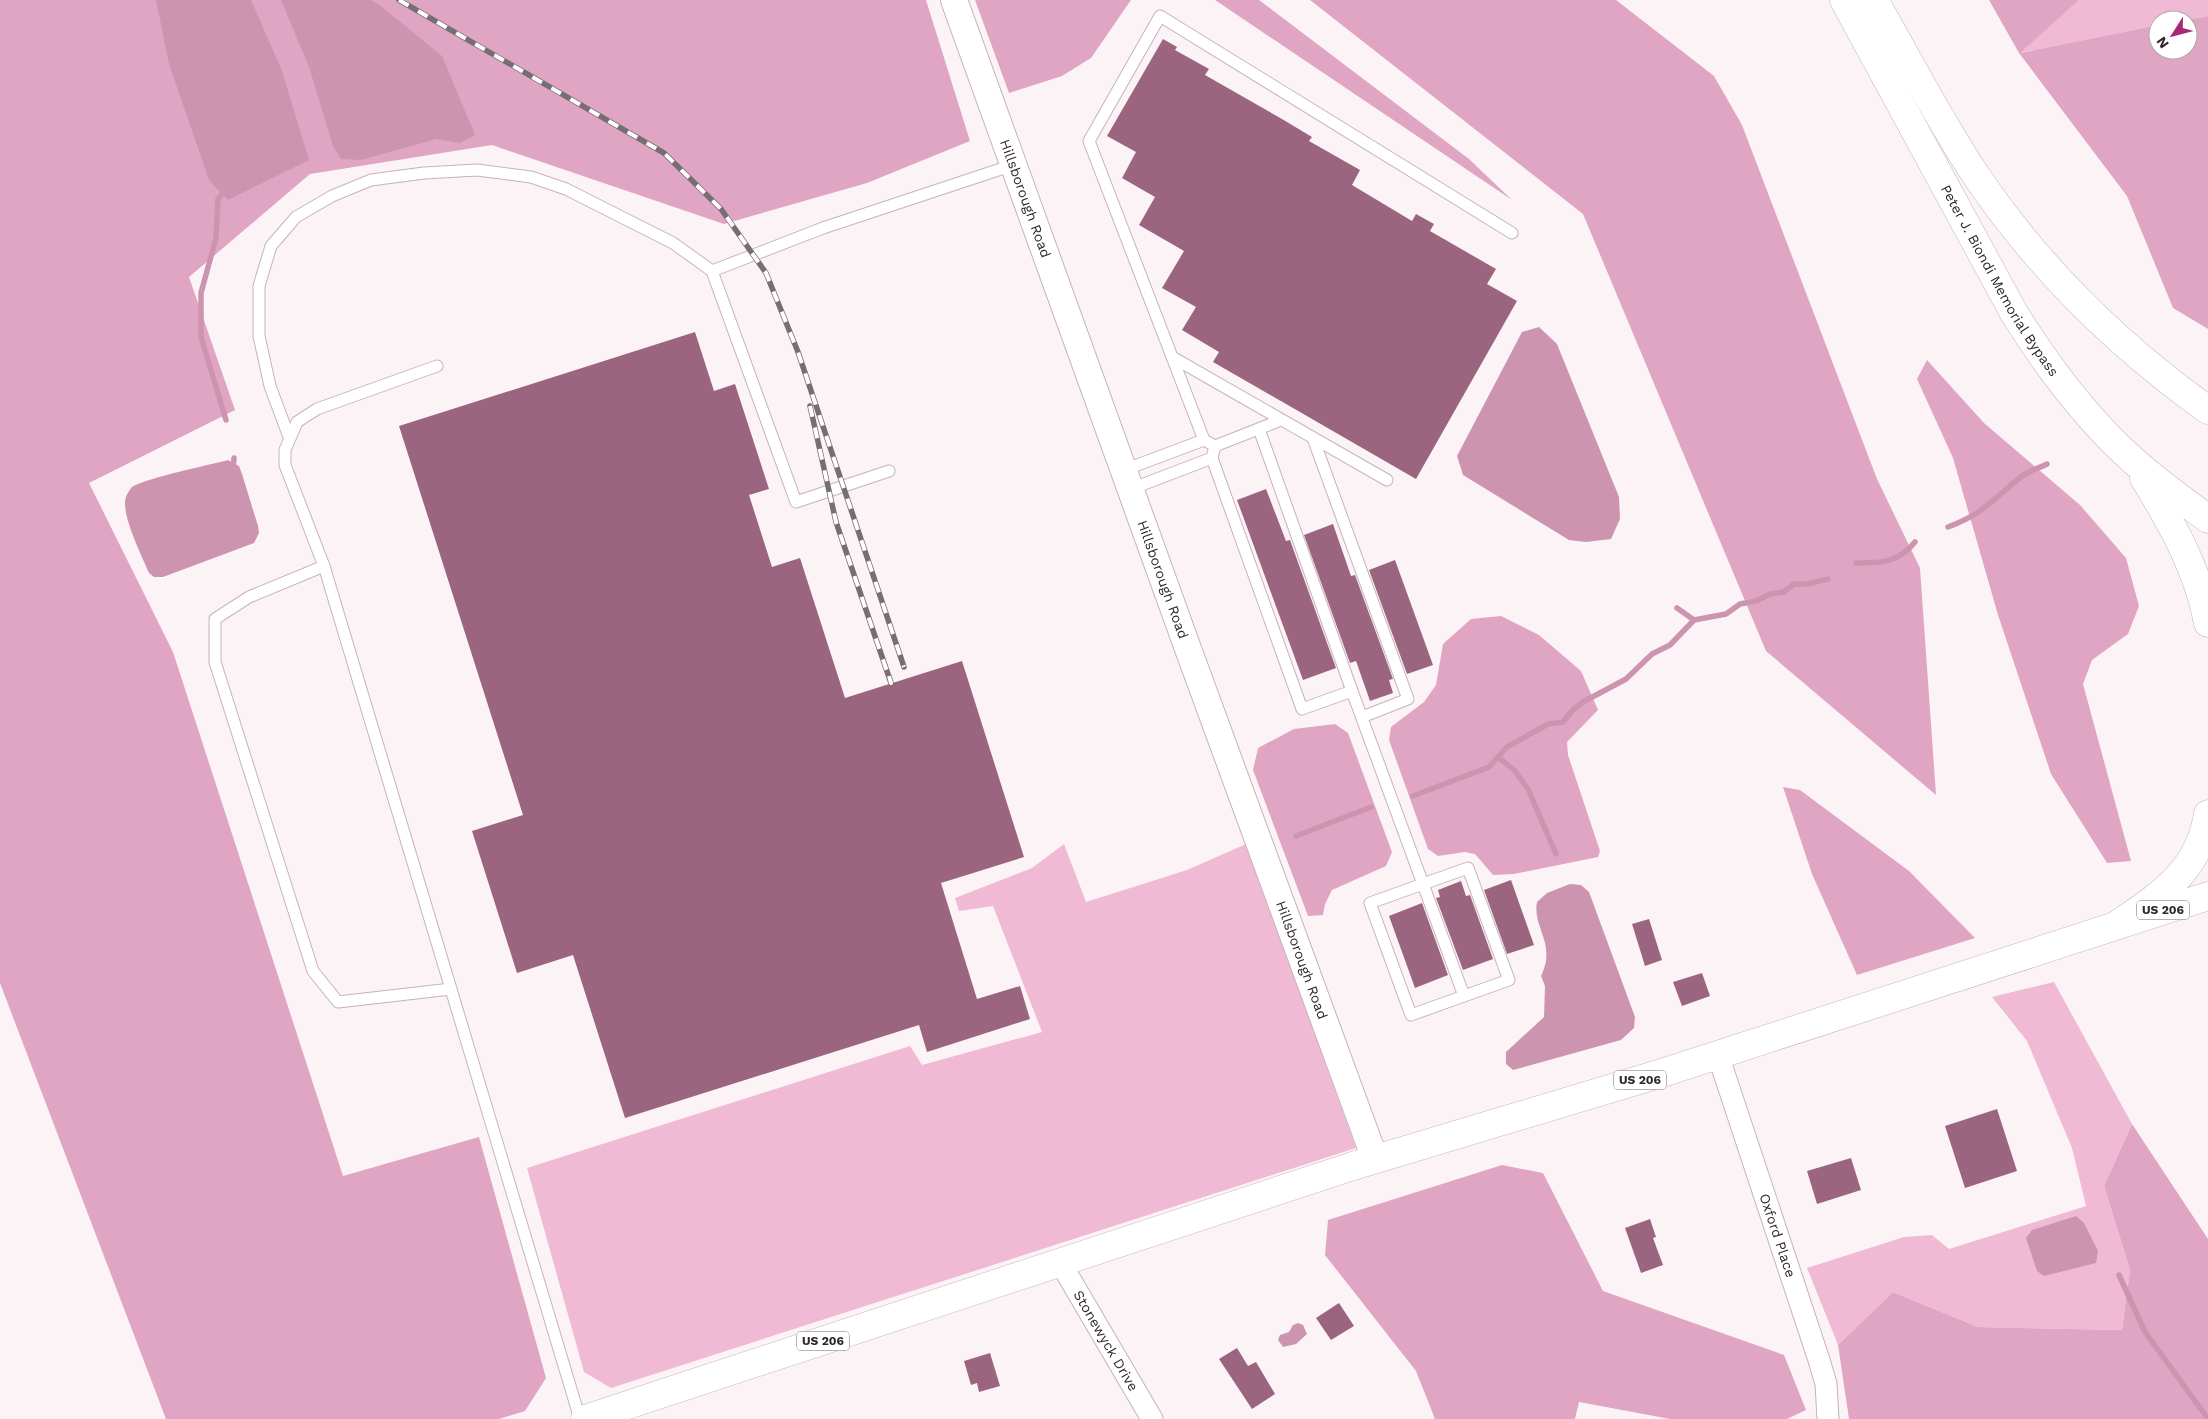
<svg xmlns="http://www.w3.org/2000/svg" width="2208" height="1419" font-family="'Work Sans',sans-serif">
	<style>
		.green { fill: #f1bad4 }
		.forest { fill: #e0a5c2 }
		.water { fill: #cd94b0 }
		.lines { fill: none; stroke-linecap: round; stroke-linejoin: round }
		.stream { stroke: #cd94b0; stroke-width: 5.5 }
		.building { fill: #9b6580 }
		.service-casing { stroke: #c7b2bb; stroke-width: 13 }
		.minor-casing { stroke: #c7b2bb; stroke-width: 23 }
		.tertiary-casing { stroke: #c7b2bb; stroke-width: 28 }
		.primary-casing { stroke: #c7b2bb; stroke-width: 29 }
		.trunk-casing { stroke: #c7b2bb; stroke-width: 29 }
		.service { stroke: #fff; stroke-width: 11 }
		.minor { stroke: #fff; stroke-width: 21 }
		.tertiary { stroke: #fff; stroke-width: 26 }
		.primary { stroke: #fff; stroke-width: 28 }
		.trunk { stroke: #fff; stroke-width: 28 }
		.rail-casing { stroke: #766e72; stroke-width: 5.5 }
		.rail { stroke: #fff; stroke-width: 4; stroke-dasharray: 11; stroke-linecap: butt }
		.labels { text-anchor: middle; dominant-baseline: central; stroke-width: 4; stroke-linejoin: round; paint-order: stroke }
		.shield { fill: #fff; stroke: #6d686b; stroke-width: 1 }
		.shield-label { font-size: 12px; font-weight: bold; fill: #2f272b }
		.street-label { font-size: 14px; fill: #2f272b; stroke: #fff }
	</style>
	<rect width="100%" height="100%" fill="#fcf3f7"/>
	<g class="green">
		<path d="M2079 0H2208V16L2186 20H2158V25L2019 53Z"/>
		<path d="M1064 844 1086 902 1187 870 1246 844 1356 1148 611 1388 584 1372 527 1168 910 1046 922 1065 1042 1032 993 906 959 911 955 898 1032 868Z"/>
		<path d="M2054 982 2132 1124 2104 1186 2130 1270 2122 1330 1978 1327 1893 1292 1838 1345 1807 1268 1904 1237 1932 1235 1949 1249 2086 1206 2072 1148 2027 1041 1992 997Z"/>
	</g>
	<g class="forest">
		<path d="M0 0H926L970 141 867 183 724 224 492 145 310 174 189 277 235 410 89 483 173 652 343 1176 479 1137 546 1378 525 1411 499 1419H166L0 983Z"/>
		<path d="M975 0H1131L1091 58 1062 76 1009 93Z"/>
		<path d="M1215 0H1259L1469 159 1512 200Z"/>
		<path d="M1310 0H1616L1714 76 1742 125 1877 479 1920 568 1936 795 1766 651 1583 214Z"/>
		<path d="M1989 0H2079L2020 53 2158 25V50H2188V20H2186L2208 16V329L2173 308 2127 196 2019 53Z"/>
		<path d="M1927 360 1984 423 2080 505 2126 558 2139 606 2128 634 2092 660 2083 684 2131 861 2107 863 2051 774 1998 615 1953 458 1917 379Z"/>
		<path d="M1501 616 1539 635 1581 671 1598 710 1567 742 1568 755 1600 851 1598 857 1514 874 1493 875 1475 854 1465 852 1438 856 1428 849 1389 740 1391 727 1424 702 1436 685 1443 644 1471 619Z"/>
		<path d="M1335 724 1348 733 1392 852 1386 866 1332 890 1325 904 1323 915 1308 916 1253 770 1258 748 1294 729Z"/>
		<path d="M1783 787 1800 790 1909 871 1975 938 1857 975 1812 874Z"/>
		<path d="M2132 1124 2208 1239V1419H1849L1838 1345 1893 1292 1978 1327 2122 1330 2130 1270 2104 1186Z"/>
		<path d="M1502 1165 1543 1173 1603 1291 1784 1355 1806 1410 1787 1419H1670L1579 1402 1575 1419H1435L1416 1371 1325 1255 1328 1220Z"/>
	</g>
	<g class="water">
		<path d="M156 0H251L282 71 309 160 228 200 209 180 169 64Z"/>
		<path d="M281 0H371L381 6 442 56 475 135 460 143 436 139 361 160 341 159 333 146 309 67Z"/>
		<path d="M1539 327 1557 344 1619 497 1620 519 1611 539 1586 542 1569 540 1463 475 1457 456 1522 332Z"/>
		<path d="M228 460 239 466 242 474 258 526 259 533 254 543 163 577H154L149 573C142 556 120 513 126 497 127 494 130 489 132 487 149 477 206 466 228 460Z"/>
		<path d="M1570 884 1581 885 1589 892 1635 1017 1634 1028 1621 1040 1513 1070 1506 1064V1052L1544 1017 1545 986 1541 976C1557 943 1532 928 1537 902L1547 893Z"/>
		<path d="M2076 1216 2084 1223 2098 1251 2096 1263 2044 1276 2037 1271 2026 1238 2032 1230Z"/>
		<path d="M1298 1323 1303 1325 1307 1334 1296 1344 1283 1347 1278 1340 1280 1335 1289 1332 1293 1325Z"/>
	</g>
	<g class="lines">
		<g class="stream">
			<path d="M222 194 218 199 216 238 201 293V337L226 420"/>
			<path d="M233 468 234 458"/>
			<path d="M1948 527C1984 514 1994 498 2022 476 2029 471 2039 468 2047 464"/>
			<path d="M1856 563C1882 563 1898 563 1915 542"/>
			<path d="M1677 608 1694 620"/>
			<path d="M1498 757 1515 771 1528 789 1556 854"/>
			<path d="M1413 796 1489 767 1507 747 1548 724 1563 722 1573 710 1583 702 1626 679 1652 654 1670 645 1694 620 1726 614 1740 604 1756 601 1770 594 1784 592 1794 584H1807L1828 579"/>
			<path d="M1296 836 1371 807"/>
			<path d="M2119 1275 2145 1332 2208 1419"/>
		</g>
	</g>
	<g class="building">
		<path d="M1163 39 1177 47 1175 50 1209 69 1205 75 1282 119 1312 137 1309 141 1360 170 1352 185 1412 221 1416 214 1434 224 1430 231 1496 269 1487 284 1517 301 1416 479 1213 362 1219 352 1182 330 1196 307 1162 288 1184 251 1139 225 1155 197 1122 178 1136 152 1107 136Z"/>
		<path d="M695 332 714 391 735 384 769 489 749 495 772 567 800 558 845 698 962 661 1024 857 941 883 977 999 1020 986 1030 1019 927 1052 919 1025 625 1118 573 955 517 973 472 831 523 815 399 426Z"/>
		<path d="M1266 489 1286 541 1290 540 1336 668 1303 680 1237 500Z"/>
		<path d="M1333 524 1351 576 1355 575 1393 679 1389 680 1393 693 1370 701 1356 661 1350 663 1304 535Z"/>
		<path d="M1395 560 1433 665 1407 674 1369 570Z"/>
		<path d="M1511 880 1534 945 1507 954 1484 890Z"/>
		<path d="M1461 881 1466 896 1470 895 1493 959 1463 970 1436 898 1440 897 1438 890Z"/>
		<path d="M1422 903 1448 975 1415 988 1389 916Z"/>
		<path d="M1649 919 1662 960 1645 966 1632 924Z"/>
		<path d="M1702 973 1710 996 1682 1006 1673 982Z"/>
		<path d="M1997 1109 2017 1171 1965 1188 1945 1126Z"/>
		<path d="M1851 1158 1861 1190 1817 1204 1807 1171Z"/>
		<path d="M1650 1219 1656 1237 1653 1238 1663 1265 1641 1273 1625 1228Z"/>
		<path d="M1339 1303 1354 1326 1331 1340 1316 1318Z"/>
		<path d="M1237 1348 1248 1366 1256 1362 1275 1394 1252 1409 1219 1359Z"/>
		<path d="M990 1353 1000 1386 979 1392 977 1383 971 1385 964 1361Z"/>
	</g>
	<g class="lines">
		<defs>
			<g id="service">
				<path d="M1172 357 1387 480"/>
				<path d="M437 366 317 409 297 422 285 450V465L324 566 580 1419"/>
				<path d="M1259 429 1352 691 1302 709 1212 458 1215 446 1204 440 1089 141 1160 16 1512 233"/>
				<path d="M289 437 270 386 259 336V286L271 246 296 217 332 196 371 180 424 173 477 170 531 177 566 189 673 243 712 271"/>
				<path d="M1313 438 1408 699 1362 717"/>
				<path d="M1215 446 1281 420"/>
				<path d="M1124 470 1204 440"/>
				<path d="M889 471 796 502 712 271 823 228 1013 165"/>
				<path d="M1131 489 1212 458"/>
				<path d="M324 566 249 597 215 619V662L313 971 338 1002 451 989"/>
				<path d="M1352 691 1423 884 1468 868 1509 980 1464 996"/>
				<path d="M1423 884 1464 996 1411 1015 1370 903Z"/>
			</g>
			<g id="minor">
				<path id="s1" d="M1718 1055 1819 1360 1826 1384 1828 1419"/>
				<path id="s2" d="M1060 1262 1152 1419"/>
			</g>
			<g id="tertiary">
				<path id="s3" d="M954 0 1187 646 1375 1159"/>
			</g>
			<path id="primary" d="M585 1419 1353 1166 1662 1073 2208 896"/>
			<g id="trunk">
				<path id="s4" d="M1844 0 2014 313C2047 366 2089 422 2136 463 2159 483 2184 501 2208 519"/>
				<path d="M1874 0C1907 57 1937 116 1973 171 2035 264 2117 345 2208 410"/>
				<path d="M2144 478C2172 524 2198 569 2208 623"/>
				<path d="M2118 924C2162 894 2199 871 2208 814"/>
			</g>
		</defs>
		<use href="#service" class="service-casing"/>
		<use href="#minor" class="minor-casing"/>
		<use href="#tertiary" class="tertiary-casing"/>
		<use href="#primary" class="primary-casing"/>
		<use href="#trunk" class="trunk-casing"/>
		<use href="#service" class="service"/>
		<use href="#minor" class="minor"/>
		<use href="#tertiary" class="tertiary"/>
		<use href="#primary" class="primary"/>
		<use href="#trunk" class="trunk"/>
		<defs>
			<g id="rail">
				<path d="M399 0 664 153 721 209 766 273 798 352 904 667"/>
				<path d="M810 406 836 522 891 683 889 676"/>
			</g>
		</defs>
		<use href="#rail" class="rail-casing"/>
		<use href="#rail" class="rail"/>
	</g>
	<g class="labels">
		<g class="shield">
			<rect x="2137" y="900.5" width="52" height="19" rx="4"/>
			<rect x="1614" y="1070.5" width="52" height="19" rx="4"/>
			<rect x="797" y="1331.5" width="52" height="19" rx="4"/>
		</g>
		<g class="shield-label">
			<text x="2163" y="910">US 206</text>
			<text x="1640" y="1080">US 206</text>
			<text x="823" y="1341">US 206</text>
		</g>
		<g class="street-label">
			<text stroke="none"><textPath href="#s3" startOffset="211">Hillsborough Road</textPath></text>
			<text stroke="none"><textPath href="#s4" startOffset="321">Peter J. Biondi Memorial Bypass</textPath></text>
			<text stroke="none"><textPath href="#s3" startOffset="616">Hillsborough Road</textPath></text>
			<text stroke="none"><textPath href="#s3" startOffset="1021">Hillsborough Road</textPath></text>
			<text stroke="none"><textPath href="#s1" startOffset="190">Oxford Place</textPath></text>
			<text stroke="none"><textPath href="#s2" startOffset="91">Stonewyck Drive</textPath></text>
		</g>
	</g>
	<g transform="translate(2173 35) rotate(234)"><circle r="24" fill="#ffffff" stroke="#aca9aa"/>
	<path d="M0-4L9 19L0 12L-9 19Z" fill="#a82776"/>
	<text y="-8" font-size="14" font-weight="bold" text-anchor="middle" fill="#2f272b">N</text>
	</g>
</svg>
